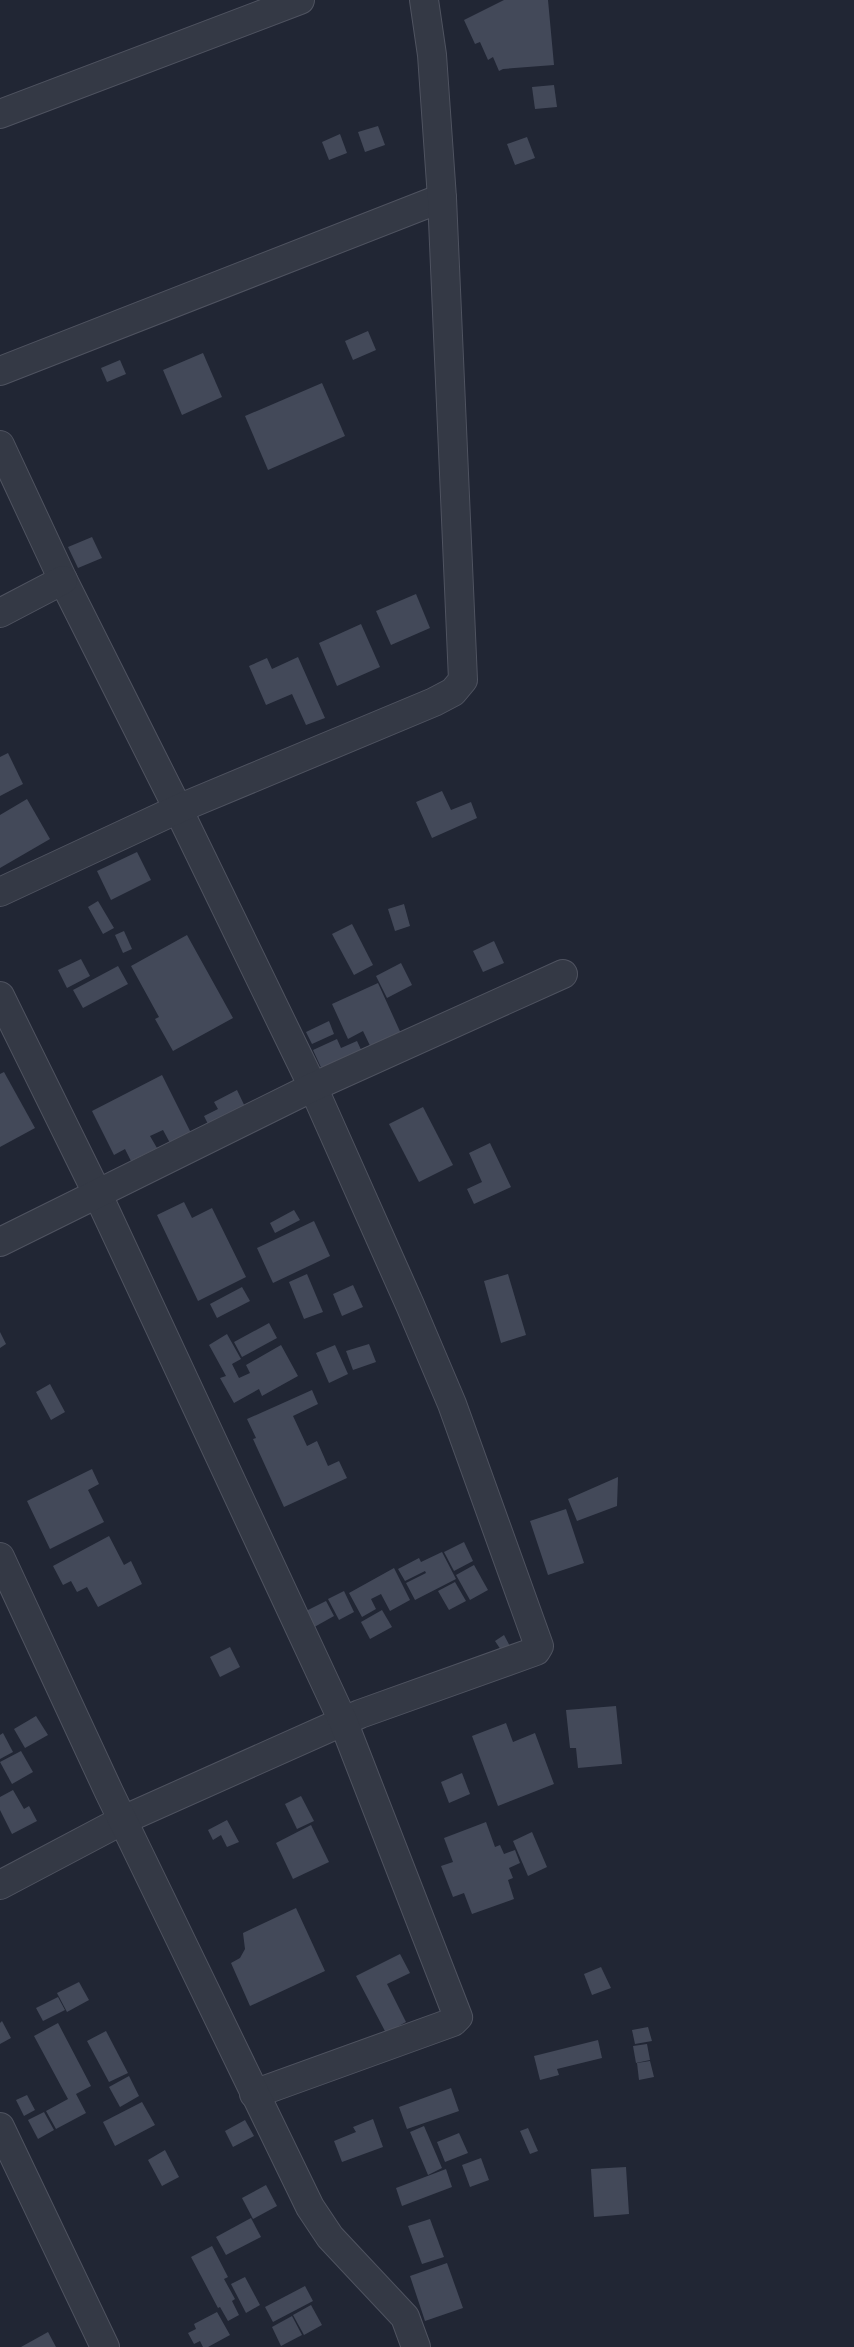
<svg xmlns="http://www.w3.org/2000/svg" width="854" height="2347" font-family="'Titillium Web',sans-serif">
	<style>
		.building { fill: #434959 }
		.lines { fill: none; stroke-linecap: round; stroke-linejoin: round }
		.minor-casing { stroke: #4f5360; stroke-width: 30 }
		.minor { stroke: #343945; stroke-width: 28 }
	</style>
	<rect width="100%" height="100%" fill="#212634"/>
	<g class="building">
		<path d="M504 0H548L554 65 503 69 499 71 493 57 488 60 480 42 475 44 464 20Z"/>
		<path d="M554 85 557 107 535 109 532 87Z"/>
		<path d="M378 126 385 145 365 152 358 132Z"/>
		<path d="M340 134 347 153 329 160 322 142Z"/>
		<path d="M527 137 535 158 515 165 507 144Z"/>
		<path d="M368 331 376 350 353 360 345 341Z"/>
		<path d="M203 353 222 397 182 415 163 370Z"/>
		<path d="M120 360 126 374 107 382 101 368Z"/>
		<path d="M322 383 345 436 268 470 245 416Z"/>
		<path d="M92 537 102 558 78 568 68 547Z"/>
		<path d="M416 594 430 628 391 645 376 611Z"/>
		<path d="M361 624 380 667 337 686 319 643Z"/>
		<path d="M298 657 325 718 306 725 292 694 266 705 249 666 267 658 272 669Z"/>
		<path d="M8 753 23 784 0 796V757Z"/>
		<path d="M442 791 451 810 471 802 477 818 432 838 416 802Z"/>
		<path d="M27 799 50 839 0 868V815Z"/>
		<path d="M137 852 151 880 111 900 97 871Z"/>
		<path d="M98 901 114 928 103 934 88 907Z"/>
		<path d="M404 904 410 926 395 931 388 909Z"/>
		<path d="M352 924 373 965 354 975 332 934Z"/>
		<path d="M124 931 132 949 123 953 115 935Z"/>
		<path d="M187 935 233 1018 173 1051 155 1019 159 1017 131 966Z"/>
		<path d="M494 941 504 963 483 972 473 951Z"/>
		<path d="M81 959 90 976 67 988 58 970Z"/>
		<path d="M401 963 412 985 387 998 376 976Z"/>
		<path d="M118 966 128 984 83 1008 73 990Z"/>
		<path d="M378 983 403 1038 373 1052 363 1031 348 1039 332 1004Z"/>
		<path d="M329 1021 334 1034 312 1044 306 1032Z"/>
		<path d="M337 1039 341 1048 357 1041 364 1056 324 1074 313 1050Z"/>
		<path d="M4 1072 35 1128 0 1147V1074Z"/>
		<path d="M162 1075 191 1133 170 1143 163 1130 150 1136 157 1148 131 1161 125 1149 114 1155 92 1111Z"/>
		<path d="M237 1090 248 1113 212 1132 204 1116 218 1109 214 1102Z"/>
		<path d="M423 1107 453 1165 419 1182 389 1124Z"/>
		<path d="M490 1143 511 1187 474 1204 467 1189 482 1182 469 1153Z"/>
		<path d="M184 1202 192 1218 212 1208 246 1277 198 1301 157 1215Z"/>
		<path d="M294 1210 300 1220 275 1233 270 1223Z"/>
		<path d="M314 1221 330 1256 273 1283 257 1248Z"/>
		<path d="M307 1274 323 1312 304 1319 289 1282Z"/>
		<path d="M508 1274 526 1335 501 1343 484 1281Z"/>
		<path d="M353 1285 363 1307 342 1316 333 1294Z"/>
		<path d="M242 1287 250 1301 217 1318 210 1304Z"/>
		<path d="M269 1323 277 1338 242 1357 234 1342Z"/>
		<path d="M0 1332 6 1344 0 1348Z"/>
		<path d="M227 1334 241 1359 232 1364 239 1378 250 1373 246 1365 281 1345 298 1376 262 1396 259 1389 234 1403 220 1378 226 1376 209 1345Z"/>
		<path d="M369 1344 376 1362 353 1370 346 1351Z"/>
		<path d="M335 1345 348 1374 329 1383 316 1353Z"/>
		<path d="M50 1384 65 1412 51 1420 36 1392Z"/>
		<path d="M312 1390 318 1404 293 1416 307 1446 317 1441 328 1466 339 1461 347 1478 284 1507 253 1439 256 1438 247 1419Z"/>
		<path d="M92 1469 99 1484 88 1490 104 1522 50 1549 27 1501Z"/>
		<path d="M618 1477 617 1506 577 1521 568 1499Z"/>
		<path d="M566 1509 584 1563 548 1575 530 1521Z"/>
		<path d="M109 1536 124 1565 131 1561 142 1584 98 1607 87 1587 77 1592 71 1581 63 1585 53 1566Z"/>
		<path d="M464 1542 473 1561 454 1571 444 1552Z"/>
		<path d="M442 1552 456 1579 415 1600 406 1583 426 1573 425 1571 405 1581 398 1569 419 1558 421 1562Z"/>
		<path d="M474 1565 488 1590 470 1600 456 1575Z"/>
		<path d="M394 1568 410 1600 390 1611 381 1594 371 1599 376 1609 362 1617 349 1593Z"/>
		<path d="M455 1582 466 1601 449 1610 438 1591Z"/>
		<path d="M344 1591 354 1612 339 1620 328 1599Z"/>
		<path d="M326 1601 334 1616 309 1630 300 1614Z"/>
		<path d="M382 1610 392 1627 370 1639 361 1622Z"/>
		<path d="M504 1635 511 1648 503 1653 495 1641Z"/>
		<path d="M230 1647 240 1667 220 1677 210 1657Z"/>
		<path d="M616 1706 622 1764 578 1768 576 1748H570L566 1710Z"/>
		<path d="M36 1716 48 1735 25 1748 14 1729Z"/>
		<path d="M506 1723 513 1742 535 1733 554 1784 498 1806 472 1736Z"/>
		<path d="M3 1733 13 1752 0 1759V1735Z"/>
		<path d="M21 1751 33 1772 12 1784 0 1762Z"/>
		<path d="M462 1773 470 1794 449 1803 441 1782Z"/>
		<path d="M13 1790 24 1809 29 1806 37 1821 12 1834 0 1810V1797Z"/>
		<path d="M301 1796 314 1821 297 1829 285 1804Z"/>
		<path d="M227 1820 239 1842 227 1847 221 1835 213 1840 208 1830Z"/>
		<path d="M486 1822 495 1847 500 1845 504 1854 515 1850 520 1863 509 1868 513 1878 508 1880 514 1899 472 1914 464 1893 453 1897 441 1866 453 1862 444 1838Z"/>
		<path d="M311 1825 329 1862 293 1879 276 1843Z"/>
		<path d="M532 1832 547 1867 528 1876 513 1841Z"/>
		<path d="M296 1908 325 1971 250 2006 231 1963 240 1958 245 1949 243 1933Z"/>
		<path d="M400 1954 410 1973 387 1984 406 2022 386 2033 356 1976Z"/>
		<path d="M601 1967 611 1988 592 1995 584 1974Z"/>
		<path d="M79 1982 89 2000 67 2012 57 1993Z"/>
		<path d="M58 1997 65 2010 43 2021 36 2008Z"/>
		<path d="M2 2021 11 2038 0 2044V2023Z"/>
		<path d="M58 2023 91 2086 76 2094 86 2113 56 2129 46 2111 68 2099 34 2036Z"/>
		<path d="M648 2027 652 2041 635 2044 632 2030Z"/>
		<path d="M106 2031 128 2073 109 2082 87 2041Z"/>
		<path d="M598 2040 602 2058 557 2069 559 2075 540 2080 534 2056Z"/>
		<path d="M647 2044 650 2060 636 2063 633 2046Z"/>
		<path d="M650 2061 654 2077 639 2080 637 2063Z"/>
		<path d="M129 2076 139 2096 120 2107 109 2087Z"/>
		<path d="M451 2088 459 2111 407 2129 399 2107Z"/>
		<path d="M27 2095 35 2110 24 2116 16 2100Z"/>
		<path d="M142 2102 155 2125 115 2146 103 2122Z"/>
		<path d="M44 2112 54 2130 38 2139 28 2120Z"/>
		<path d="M373 2119 383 2147 342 2162 334 2141 356 2132 353 2127Z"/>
		<path d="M245 2120 254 2136 233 2147 225 2131Z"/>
		<path d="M424 2126 442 2168 428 2175 410 2132Z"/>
		<path d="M528 2128 538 2151 530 2154 520 2131Z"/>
		<path d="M459 2133 468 2153 445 2162 437 2142Z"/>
		<path d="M165 2150 179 2177 162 2186 148 2160Z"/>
		<path d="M481 2158 489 2180 470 2187 462 2165Z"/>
		<path d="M626 2167 629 2214 594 2217 591 2169Z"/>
		<path d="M446 2169 452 2187 402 2206 396 2188Z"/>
		<path d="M266 2185 277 2206 253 2219 242 2198Z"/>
		<path d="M251 2218 261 2237 226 2255 216 2237Z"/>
		<path d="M430 2219 444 2257 422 2264 408 2226Z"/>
		<path d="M212 2246 228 2277 224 2279 235 2299 232 2301 239 2315 228 2321 220 2307 218 2308 191 2257Z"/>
		<path d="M447 2263 463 2308 425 2321 410 2276Z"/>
		<path d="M245 2277 260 2305 246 2313 231 2284Z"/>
		<path d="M305 2286 313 2301 273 2322 265 2307Z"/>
		<path d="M311 2305 322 2325 304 2335 293 2315Z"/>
		<path d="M217 2312 230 2335 208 2347H203L200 2341 194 2344 188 2333 196 2329 194 2324Z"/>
		<path d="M292 2316 302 2335 281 2346 272 2327Z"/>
		<path d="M48 2332 56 2347H21Z"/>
	</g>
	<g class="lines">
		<defs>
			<g id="minor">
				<path d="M0 114 300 0"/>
				<path d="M0 371 442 198"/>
				<path d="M0 445 63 580 178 809 313 1087 410 1305 452 1404 539 1646 536 1651 360 1714 123 1820 0 1885"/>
				<path d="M0 613 63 580"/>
				<path d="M0 892 178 809 434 702 453 692 463 680 442 198 432 55 424 0"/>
				<path d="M0 996 98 1195 343 1721 458 2017 453 2022 254 2094"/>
				<path d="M0 1242 313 1087 563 974"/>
				<path d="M0 1557 109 1792 310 2207 330 2237 405 2317 416 2347"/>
				<path d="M0 2127 105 2347"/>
			</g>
		</defs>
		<use href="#minor" class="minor-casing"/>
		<use href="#minor" class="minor"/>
	</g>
</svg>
